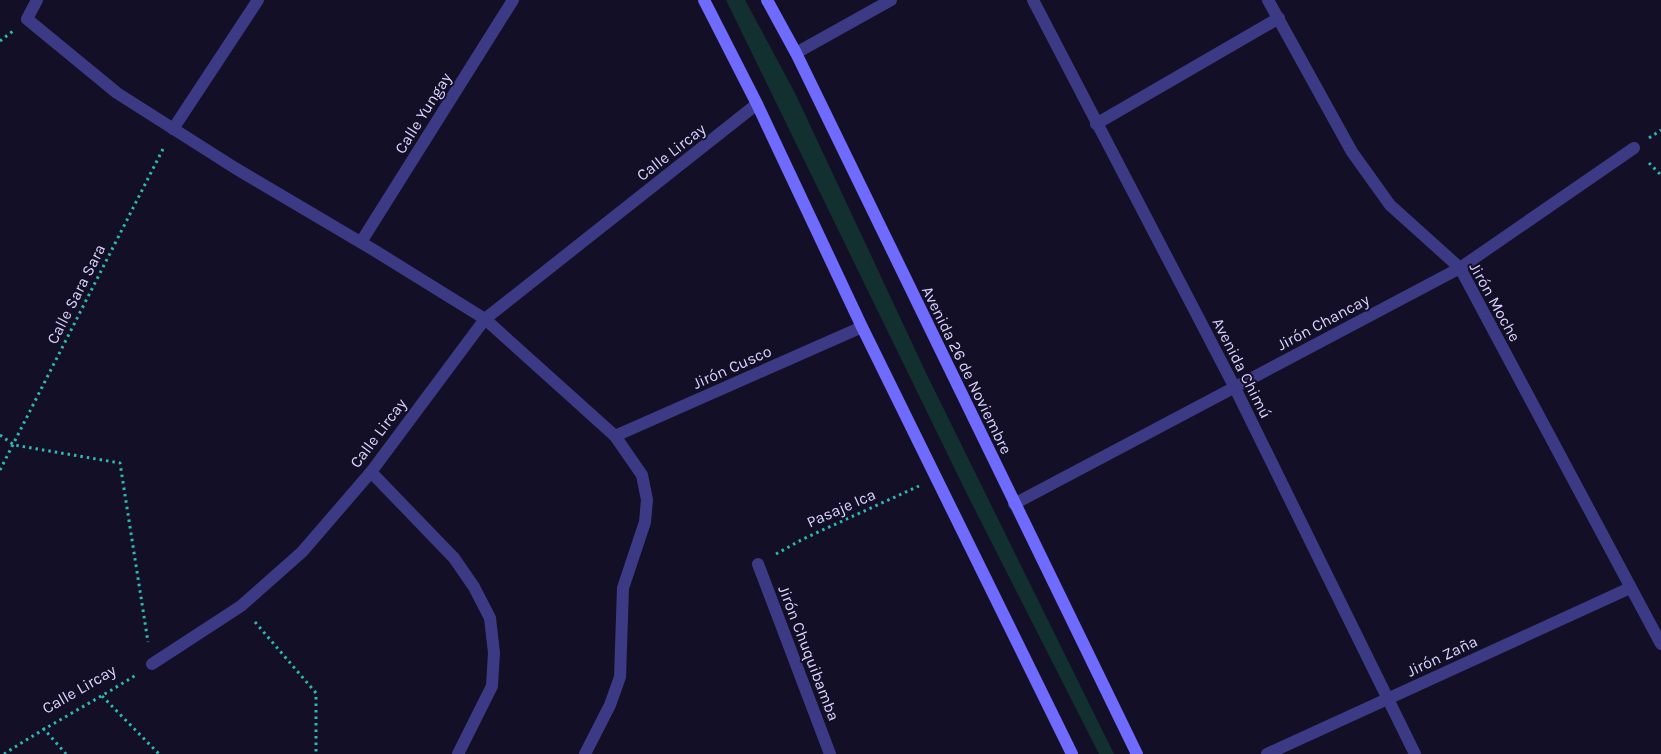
<svg xmlns="http://www.w3.org/2000/svg" width="1661" height="754" font-family="Karla,sans-serif">
	<style>
		.green { fill: #12302f }
		.lines { fill: none; stroke-linecap: round; stroke-linejoin: round }
		.path { stroke: #2fb8b0; stroke-width: 3; stroke-dasharray: 2.5 4; stroke-linecap: butt }
		.street { stroke: #3d3a85; stroke-width: 12 }
		.secondary { stroke: #6f6bff; stroke-width: 12 }
		.labels { text-anchor: middle; dominant-baseline: central; stroke-width: 4; stroke-linejoin: round; paint-order: stroke }
		.street-label { font-size: 16px; fill: #d9d4ff; stroke: #130f26 }
	</style>
	<rect width="100%" height="100%" fill="#130f26"/>
	<path class="green" d="M726 0H745L795 93 927 375 1114 754H1099L967 494Z"/>
	<g class="lines">
		<g class="path">
			<path d="M0 41 13 31"/>
			<path d="M1649 138 1661 130"/>
			<path d="M1649 163 1661 175"/>
			<path d="M0 435 14 445 120 463 148 642"/>
			<path d="M0 470 164 147"/>
			<path d="M776 554 803 539 919 486"/>
			<path d="M255 622 316 693V754"/>
			<path d="M102 696 159 754"/>
			<path d="M43 728 66 754"/>
			<path d="M4 754C47 726 93 702 136 675"/>
		</g>
		<g class="street">
			<path d="M37 0 27 19 117 93 235 168 377 252 485 319 615 436 642 475 647 500 645 522 623 588 620 677 610 705 585 754"/>
			<path d="M1033 0 1235 388 1415 754"/>
			<path d="M1268 0 1352 152 1390 205 1460 268 1661 644"/>
			<path d="M796 53 891 0"/>
			<path d="M1096 124 1279 18"/>
			<path d="M173 129 258 0"/>
			<path d="M361 242 513 0"/>
			<path d="M615 436 862 327"/>
			<path d="M371 472 454 558 474 587 490 618 494 653 492 686 458 754"/>
			<path d="M1014 504 1460 268 1634 148"/>
			<path d="M758 564 830 754"/>
			<path d="M152 664 241 606 302 552 371 472 485 319 757 104"/>
			<path d="M1267 754 1630 588"/>
		</g>
		<g class="secondary">
			<path d="M704 0 757 104 862 327 1072 754"/>
			<path d="M767 0 796 53 1137 754"/>
		</g>
	</g>
	<g class="labels">
		<g class="street-label">
			<text transform="translate(423 113) rotate(-58)">Calle Yungay</text>
			<text transform="translate(671 152) rotate(-38)">Calle Lircay</text>
			<text transform="translate(76 294) rotate(-63)">Calle Sara Sara</text>
			<text transform="translate(1495 302) rotate(61)">Jirón Moche</text>
			<text transform="translate(1323 322) rotate(-28)">Jirón Chancay</text>
			<text transform="translate(732 367) rotate(-24)">Jirón Cusco</text>
			<text transform="translate(1242 368) rotate(63)">Avenida Chimú</text>
			<text transform="translate(967 370) rotate(64)">Avenida 26 de Noviembre</text>
			<text transform="translate(378 433) rotate(-53)">Calle Lircay</text>
			<text transform="translate(841 508) rotate(-24)">Pasaje Ica</text>
			<text transform="translate(809 653) rotate(69)">Jirón Chuquibamba</text>
			<text transform="translate(1442 656) rotate(-25)">Jirón Zaña</text>
			<text transform="translate(79 689) rotate(-30)">Calle Lircay</text>
		</g>
	</g>
</svg>
